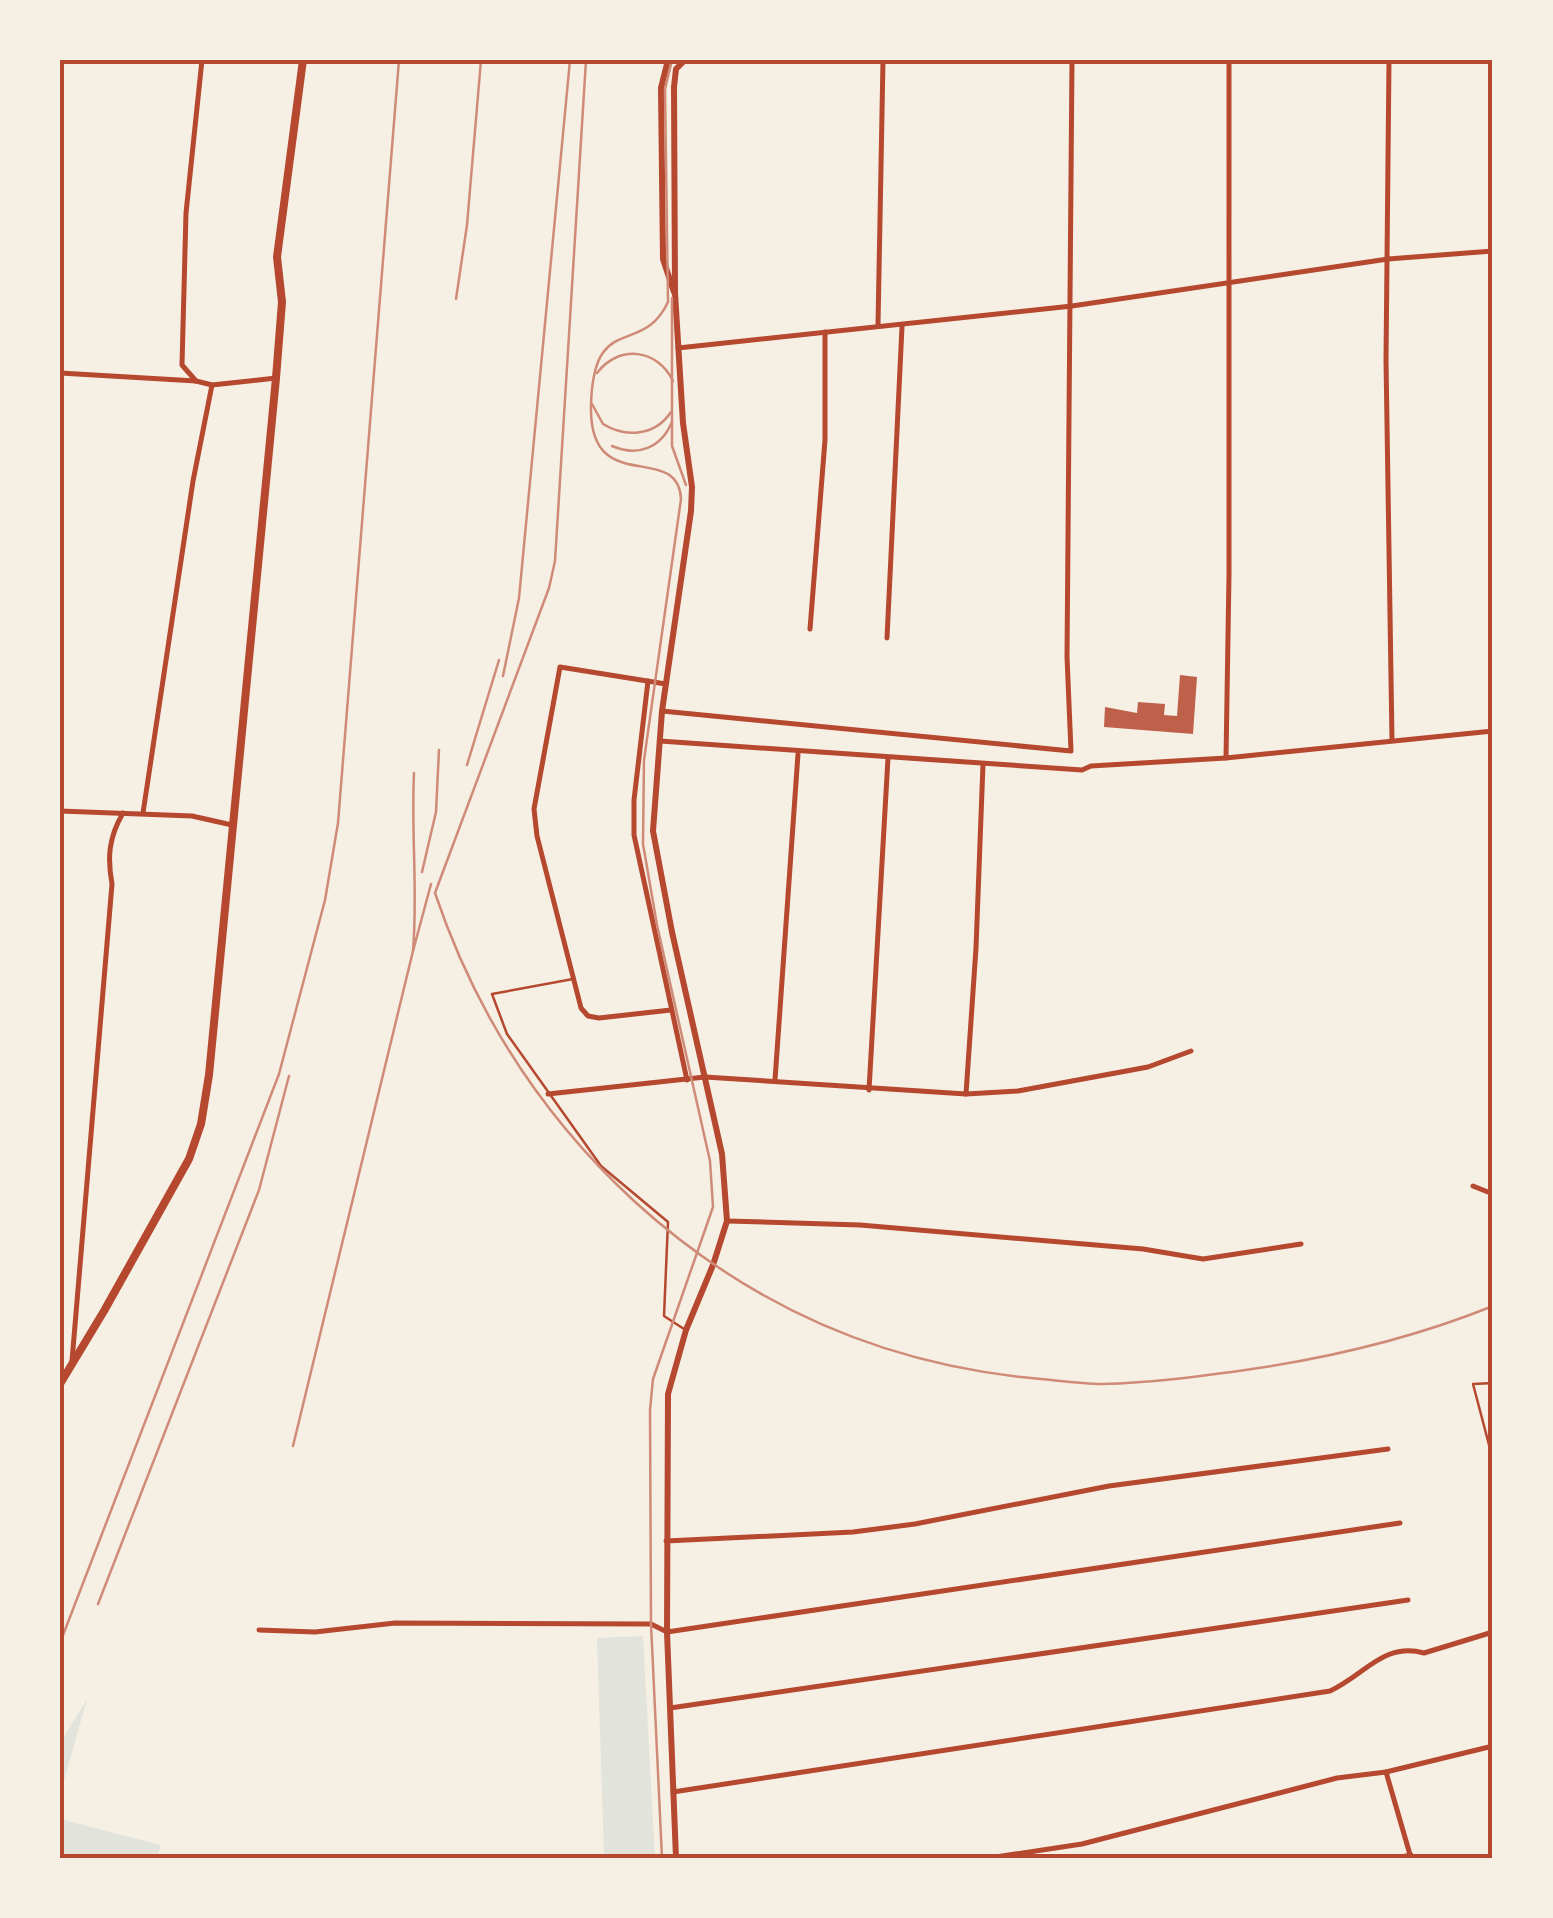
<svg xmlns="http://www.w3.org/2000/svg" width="1553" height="1918" font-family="'Roboto Condensed',sans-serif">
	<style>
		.green { fill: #e2e4dc }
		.building { fill: #bf614a }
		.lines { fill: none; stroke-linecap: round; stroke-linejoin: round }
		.service { stroke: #b5482f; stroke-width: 2.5 }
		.minor { stroke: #b5482f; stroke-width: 5 }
		.tertiary { stroke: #b5482f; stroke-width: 6 }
		.secondary { stroke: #b5482f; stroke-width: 8 }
		.tram { stroke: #cf8b77; stroke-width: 2.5 }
		.rail { stroke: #cf8b77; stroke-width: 2.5 }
		.neatline { fill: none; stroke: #b5482f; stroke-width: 4 }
	</style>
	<rect width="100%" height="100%" fill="#f6efe4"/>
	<g class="green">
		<path d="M643 1636 655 1858H604L597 1638Z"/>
		<path d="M87 1699 60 1795V1743Z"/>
		<path d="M60 1819 161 1845 157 1858H60Z"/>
	</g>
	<path class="building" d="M1180 675 1197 677 1193 734 1104 727 1105 707 1137 713 1138 702 1165 704 1164 715 1177 716Z"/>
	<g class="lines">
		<g class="service">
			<path d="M573 979 492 994 507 1034 601 1166 668 1222 664 1316 684 1329"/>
			<path d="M1493 1383 1473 1384 1493 1460"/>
		</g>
		<g class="minor">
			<path d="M1389 60 1386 360 1392 740"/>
			<path d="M878 325 883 60"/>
			<path d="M678 348 1072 306 1388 259 1493 251"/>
			<path d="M60 373 196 381 212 385 276 378"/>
			<path d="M196 381 182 365 186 213 202 60"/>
			<path d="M810 629 825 440V332"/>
			<path d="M887 638 902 327"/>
			<path d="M648 681 634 800V835L687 1080"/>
			<path d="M666 684 560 667 534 809 537 836 581 1008 588 1016 599 1018 671 1010"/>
			<path d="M662 711 1071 751 1067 657 1072 60"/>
			<path d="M660 741 1082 770 1091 766 1226 758 1493 731"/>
			<path d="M1226 758 1229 575V60"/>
			<path d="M60 811 192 816 232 825"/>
			<path d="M143 813 193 481 212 385"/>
			<path d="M775 1080 798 754"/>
			<path d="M869 1090 888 758"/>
			<path d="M548 1094 705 1077 966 1094 1018 1091 1148 1067 1191 1051"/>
			<path d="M966 1094 976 948 983 764"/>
			<path d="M1473 1186 1493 1194"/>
			<path d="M727 1221 860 1225 1143 1249 1203 1259 1301 1244"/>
			<path d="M72 1361 112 884C107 857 109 837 123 813"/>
			<path d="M666 1541 853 1532 915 1524 1109 1486 1388 1449"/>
			<path d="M259 1630 315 1632 395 1623 651 1624 667 1632 1400 1523"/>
			<path d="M670 1708 1408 1600"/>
			<path d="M1386 1772 1411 1858"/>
			<path d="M673 1792 1330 1691C1365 1675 1383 1642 1424 1653L1493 1632"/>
			<path d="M989 1858 1082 1844 1337 1778 1386 1772 1493 1746"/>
			<path d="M1397 1858 1411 1855"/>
		</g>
		<g class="tertiary">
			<path d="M668 60 661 88 663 259 674 292"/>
			<path d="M676 1858 667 1632 668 1394 686 1330 713 1265 727 1221 722 1154 672 932 653 831 662 711 691 511 692 487 683 423 675 293 674 87 676 69 685 60"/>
		</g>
		<path class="secondary" d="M60 1384 104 1311 189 1159 201 1124 209 1075 276 378 282 302 277 257 303 60"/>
		<g class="tram">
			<path d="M672 298V446L686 485"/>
			<path d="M597 373C619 344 658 349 673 381"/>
			<path d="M592 404 603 424C626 438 655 436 671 412"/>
			<path d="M612 446C638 457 661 448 672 422"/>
			<path d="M662 1858 651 1624 650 1410 653 1379 713 1207 710 1161 657 925 643 844 644 760 681 499C678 440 589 499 591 406 593 310 642 358 668 302L665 89 672 60"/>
		</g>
		<g class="rail">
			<path d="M586 60 555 561 549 588 435 893C475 1012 542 1116 634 1201 749 1306 886 1366 1041 1379 1061 1381 1082 1384 1102 1384 1152 1383 1203 1376 1252 1369 1334 1357 1416 1337 1493 1306"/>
			<path d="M456 299 467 225 481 60"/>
			<path d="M503 676 519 598 570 60"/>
			<path d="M467 765 499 660"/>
			<path d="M422 872 436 812 439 750"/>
			<path d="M413 951 431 884"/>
			<path d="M293 1446 413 951C418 891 411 833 414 773"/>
			<path d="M98 1604 259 1190 289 1076"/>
			<path d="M60 1643 279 1074 325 900 338 823 399 60"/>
		</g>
	</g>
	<rect width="1553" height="1918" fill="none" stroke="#f6efe4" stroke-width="125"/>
	<rect x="62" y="62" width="1428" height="1794" class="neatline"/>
</svg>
